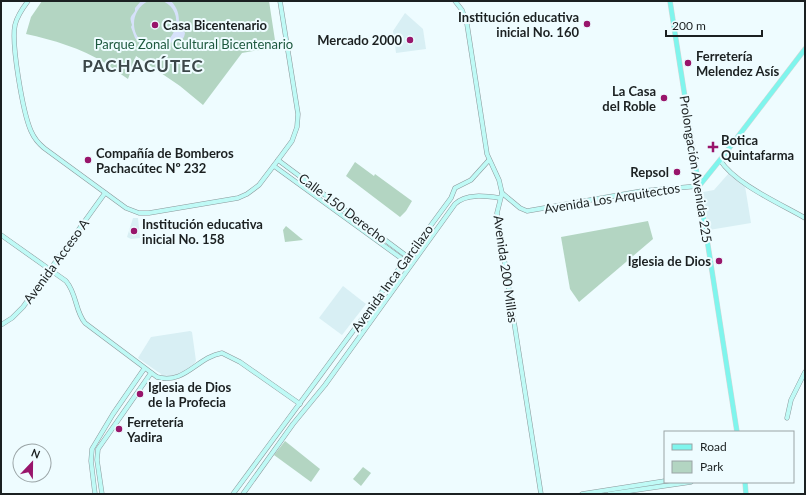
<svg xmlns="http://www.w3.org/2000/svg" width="806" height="495" font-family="Lato,sans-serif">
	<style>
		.built { fill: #d8eff4 }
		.green { fill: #b3d5c2 }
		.water { fill: #d6e1fa }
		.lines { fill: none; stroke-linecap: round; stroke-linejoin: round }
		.secondary-casing { stroke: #8c989b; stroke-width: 5 }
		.primary-casing { stroke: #d6d7d7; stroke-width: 5.5 }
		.secondary { stroke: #bffaf6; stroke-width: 4 }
		.primary { stroke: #7ff5ed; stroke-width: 4.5 }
		.poi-dot { fill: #98156b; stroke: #eefcff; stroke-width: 1.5 }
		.labels { text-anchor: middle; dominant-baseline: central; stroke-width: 4; stroke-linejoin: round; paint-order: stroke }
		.poi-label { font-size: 13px; font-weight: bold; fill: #1b2021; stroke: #eefcff; text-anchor: start }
		.park-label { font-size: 13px; fill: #1d583e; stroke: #eefcff }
		.street-label { font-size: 13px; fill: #1b2021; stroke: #eefcff }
		.district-label { font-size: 17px; font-weight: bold; letter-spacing: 1px; fill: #3c4749; stroke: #eefcff }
	</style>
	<rect width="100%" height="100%" fill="#eefcff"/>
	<g class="built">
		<path d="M405 13 423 29 426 49 396 53 393 31Z"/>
		<path d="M729 173 745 186 751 223 709 230 703 192 714 190Z"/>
		<path d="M133 218H138L140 238 131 239 127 237Z"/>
		<path d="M343 286 366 304 342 335 319 318Z"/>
		<path d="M190 331 192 332 196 361 194 364 178 376 163 377 160 373 158 372 138 358 151 337Z"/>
	</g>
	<g class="green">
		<path d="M42 1H269L276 47 242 53 203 105 180 86 136 56 128 79C120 74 113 68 105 63 81 48 53 40 26 34L31 17Z"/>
		<path d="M355 162 374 176 375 174 412 201 406 211 400 217 346 176Z"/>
		<path d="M648 221 653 239 579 302 570 289 561 237Z"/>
		<path d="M286 226 303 240 285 242 283 230Z"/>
		<path d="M285 441 320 469 311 482 274 455Z"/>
		<path d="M363 467 371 473 361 486 353 479Z"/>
	</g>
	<path class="water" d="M141 1H148C139 6 134 14 134 24 134 31 137 38 143 42 168 59 192 15 163 1H171C178 9 179 14 179 23L185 33C183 44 177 40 170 43 166 45 163 48 158 49L156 47 153 49H149L146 48 144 45H141L135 38 131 27 132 25C129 16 131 17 135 11V8Z"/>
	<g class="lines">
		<defs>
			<g id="secondary">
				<path d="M28 1C22 9 17 16 15 25 11 44 23 113 31 131 34 138 38 143 44 148L126 208 139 213H149L238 198 247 194 259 185 278 160 292 141 297 127 298 114 280 1"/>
				<path d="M455 1 462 10 467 24 487 154 499 180 502 193 497 213 541 494"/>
				<path d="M278 160 408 257"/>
				<path d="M720 160C735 184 781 204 805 218"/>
				<path d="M274 166 405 261"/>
				<path d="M502 193 520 208 527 211 642 191 699 186"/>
				<path d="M1 235 66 281C77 294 75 311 85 323L157 377C185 385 197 357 222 353L240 362 300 404"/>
				<path d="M1 325 12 318 23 307 105 193"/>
				<path d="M787 418 791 400 805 372"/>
				<path d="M95 494 91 461 92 449 113 414 144 369"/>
				<path d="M102 494 97 460 98 449 151 373"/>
				<path d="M233 494 451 198 455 188 471 180 489 160"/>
				<path d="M243 494 293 424 325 385 455 204C466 193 486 196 500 198"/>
				<path d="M582 494 665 481"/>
				<path d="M609 494 691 482"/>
			</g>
			<g id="primary">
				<path d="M670 1 737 432"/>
				<path d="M699 186 720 160 805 49"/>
				<path d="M745 482 746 494"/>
			</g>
		</defs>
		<use href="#secondary" class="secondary-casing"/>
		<use href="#primary" class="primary-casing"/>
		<use href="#secondary" class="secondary"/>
		<use href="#primary" class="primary"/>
	</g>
	<g class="poi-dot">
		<circle cx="587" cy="24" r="4"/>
		<circle cx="155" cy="25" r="4"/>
		<circle cx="410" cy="40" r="4"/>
		<circle cx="688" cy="63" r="4"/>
		<circle cx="664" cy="98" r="4"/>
		<path d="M711 141h4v4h4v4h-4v4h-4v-4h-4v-4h4z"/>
		<circle cx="88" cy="160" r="4"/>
		<circle cx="677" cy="172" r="4"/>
		<circle cx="134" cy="231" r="4"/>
		<circle cx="719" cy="261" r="4"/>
		<circle cx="140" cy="394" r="4"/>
		<circle cx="119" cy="429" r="4"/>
	</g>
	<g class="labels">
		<g class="poi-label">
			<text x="579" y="17" text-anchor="end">Institución educativa<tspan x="579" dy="15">inicial No. 160</tspan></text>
			<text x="163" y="25">Casa Bicentenario</text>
			<text x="402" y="40" text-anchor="end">Mercado 2000</text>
			<text x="696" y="56">Ferretería<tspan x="696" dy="15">Melendez Asís</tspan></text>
			<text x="656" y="91" text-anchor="end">La Casa<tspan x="656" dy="15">del Roble</tspan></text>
			<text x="721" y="140">Botica<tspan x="721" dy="15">Quintafarma</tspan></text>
			<text x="96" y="153">Compañía de Bomberos<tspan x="96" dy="15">Pachacútec Nº 232</tspan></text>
			<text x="669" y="172" text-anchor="end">Repsol</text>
			<text x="142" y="224">Institución educativa<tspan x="142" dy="15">inicial No. 158</tspan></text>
			<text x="711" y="261" text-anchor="end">Iglesia de Dios</text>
			<text x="148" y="387">Iglesia de Dios<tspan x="148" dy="15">de la Profecia</tspan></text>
			<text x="127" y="422">Ferretería<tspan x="127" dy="15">Yadira</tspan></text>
		</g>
		<g class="park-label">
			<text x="194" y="44">Parque Zonal Cultural Bicentenario</text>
		</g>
		<g class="street-label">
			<text transform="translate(696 169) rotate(81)">Prolongación Avenida 225</text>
			<text transform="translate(612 198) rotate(-9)">Avenida Los Arquitectos</text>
			<text transform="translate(343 208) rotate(37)">Calle 150 Derecho</text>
			<text transform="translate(56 261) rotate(-54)">Avenida Acceso A</text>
			<text transform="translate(506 269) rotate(82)">Avenida 200 Millas</text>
			<text transform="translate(392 278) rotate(-54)">Avenida Inca Garcilazo</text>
		</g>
		<g class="district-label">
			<text x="143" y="65">PACHACÚTEC</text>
		</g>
	</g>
	<rect width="806" height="495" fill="none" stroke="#1b2021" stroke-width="4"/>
	<rect x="664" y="431" width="130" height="52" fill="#eefcff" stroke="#9aa4a6"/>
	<rect x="672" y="444" width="20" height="6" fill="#7ff5ed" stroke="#9aa4a6"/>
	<text x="700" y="451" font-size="12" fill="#1b2021">Road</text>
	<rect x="672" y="461" width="20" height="12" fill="#b3d5c2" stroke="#9aa4a6"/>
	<text x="700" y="471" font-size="12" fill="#1b2021">Park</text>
	<g transform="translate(32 463) rotate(22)"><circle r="19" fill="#eefcff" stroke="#9aa4a6"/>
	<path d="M0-3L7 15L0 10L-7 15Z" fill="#98156b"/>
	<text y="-6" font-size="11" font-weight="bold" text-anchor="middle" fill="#1b2021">N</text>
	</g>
	<path d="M666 30v6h96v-6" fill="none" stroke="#1b2021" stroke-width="2"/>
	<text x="672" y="30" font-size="12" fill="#1b2021" stroke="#eefcff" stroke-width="3" paint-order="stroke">200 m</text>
</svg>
